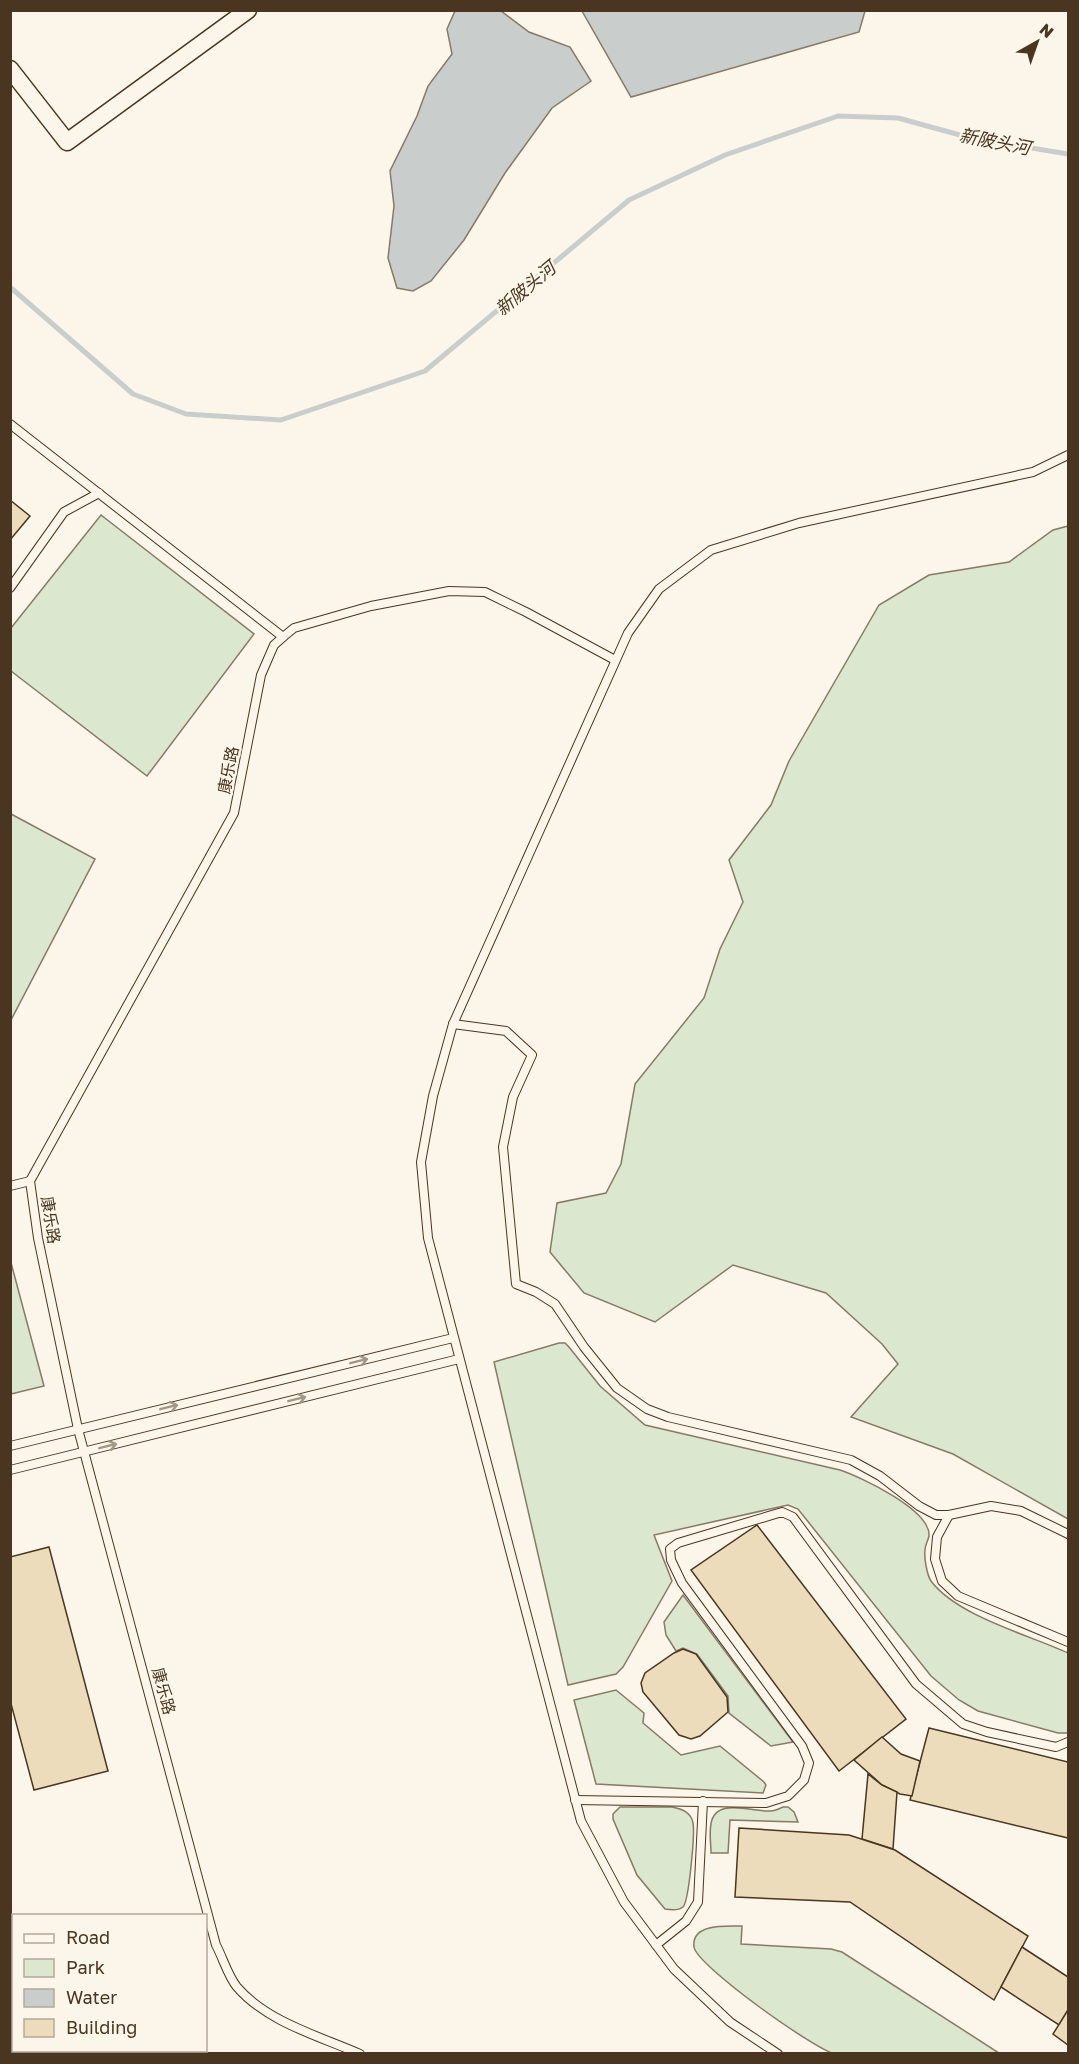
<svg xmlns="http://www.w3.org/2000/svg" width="1079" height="2064" font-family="'Golos Text','Noto Sans SC',sans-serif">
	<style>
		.green { fill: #dce7d0; stroke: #887966; stroke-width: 1.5 }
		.water { fill: #c9cecd; stroke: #887966; stroke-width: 1.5 }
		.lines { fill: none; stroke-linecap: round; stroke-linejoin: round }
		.stream { stroke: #c9cecd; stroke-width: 5 }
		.building { fill: #ecdcbc; stroke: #4a3520; stroke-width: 1.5 }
		.service-casing { stroke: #4a3520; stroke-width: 10 }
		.minor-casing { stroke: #4a3520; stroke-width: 19 }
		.service { stroke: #fbf6e9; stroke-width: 8 }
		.minor { stroke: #fbf6e9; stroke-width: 16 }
		.oneway { stroke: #a29684 }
		.labels { text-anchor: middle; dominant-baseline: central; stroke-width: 4.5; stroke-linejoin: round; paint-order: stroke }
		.street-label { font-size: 16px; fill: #4a3520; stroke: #fbf6e9 }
		.water-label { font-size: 18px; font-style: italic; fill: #4a3520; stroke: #fbf6e9 }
	</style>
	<rect width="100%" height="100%" fill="#fbf6e9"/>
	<g class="green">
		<path d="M101 515 254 634 147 776 11 671V628Z"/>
		<path d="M1068 526V1519L953 1454 851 1417 898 1364 882 1344 826 1293 733 1265 655 1322 584 1293 550 1252 557 1203 606 1193 621 1164 635 1084 704 998 720 949 743 902 729 860 771 805 789 761 879 605 929 575 1009 562 1053 530Z"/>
		<path d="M11 814 95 859 11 1020Z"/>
		<path d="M10 1259 44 1386 11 1394H10Z"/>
		<path d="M559 1343H565L569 1347 600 1386 645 1425 840 1470C861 1477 931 1510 929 1536 928 1541 925 1545 925 1550 924 1558 927 1575 931 1581 957 1616 1029 1635 1068 1653V1733H1058L978 1711 959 1700 931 1676 798 1509 788 1505 654 1535 672 1581 623 1667 616 1674 568 1685 494 1362Z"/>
		<path d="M683 1595 793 1742 771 1746 729 1713 728 1696 697 1654 683 1648 676 1651 666 1635 664 1622Z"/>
		<path d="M616 1690 644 1713 643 1723 681 1755 720 1746 764 1782 766 1785 763 1793 596 1784 574 1700Z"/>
		<path d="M620 1807H672C682 1809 691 1812 693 1823 695 1833 689 1901 683 1907 678 1911 671 1910 665 1909L637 1875 613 1819V1814Z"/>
		<path d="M783 1807H788L794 1812 798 1822 730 1820 728 1853H711C711 1843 709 1833 711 1824 715 1797 752 1812 770 1811 774 1811 779 1809 783 1807Z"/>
		<path d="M742 1926 741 1944 831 1949 842 1952 999 2053C960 2054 920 2054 880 2054 866 2054 848 2057 835 2054 814 2049 697 1966 694 1947 691 1923 727 1926 742 1926Z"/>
	</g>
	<g class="water">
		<path d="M455 11H501L529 32 570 47 591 81 552 108 505 173 464 240 431 281 413 291 397 288 388 258 394 206 390 171 417 116 428 86 452 54 447 29Z"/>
		<path d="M582 11H865L859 32 631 97Z"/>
	</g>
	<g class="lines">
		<path class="stream" d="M10 287 133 394 186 414 281 420 425 371 629 200 725 155 838 116 898 118 971 138 1068 154"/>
	</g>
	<g class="building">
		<path d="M10 500 30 516 10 540Z"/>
		<path d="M757 1525 906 1719 839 1771 691 1570Z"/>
		<path d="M49 1547 108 1771 34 1790 10 1700V1557Z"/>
		<path d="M683 1649 696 1654 727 1697 728 1712 700 1736 691 1739 679 1735 643 1692 641 1683 645 1673 674 1653Z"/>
		<path d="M929 1728 1068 1762V1838L910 1800Z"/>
		<path d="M882 1737 901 1754 920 1761 912 1796 900 1794 882 1785 854 1760Z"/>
		<path d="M868 1774 882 1785 897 1792 893 1849 862 1839Z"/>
		<path d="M739 1828 849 1835 895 1850 1028 1936 994 2000 850 1902 735 1897Z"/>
		<path d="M1022 1947 1068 1977V2010L1059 2025 1001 1987Z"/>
		<path d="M1068 2010V2045L1053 2034Z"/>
		<path d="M148 2050H198L205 2054H147Z"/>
	</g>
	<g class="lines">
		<defs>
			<g id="service">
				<path d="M10 424 283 637"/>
				<path d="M10 588 64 512 99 493"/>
				<path d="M453 1024 506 1031 532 1055 513 1097 503 1147 516 1284 536 1292 555 1304 584 1347 617 1388 647 1409 668 1417 851 1460 880 1476 919 1506 936 1515H949L991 1506 1021 1511 1068 1534"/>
				<path d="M10 1186 30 1181"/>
				<path d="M10 1446 453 1338"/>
				<path d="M10 1470 459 1359"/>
				<path d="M949 1515 937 1537 935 1559 942 1581 958 1596 1068 1642"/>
				<path d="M575 1800 766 1803 788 1796 804 1780 809 1763 802 1746 682 1583 671 1560 670 1549 678 1543 782 1512 793 1517 916 1684 963 1724 987 1732 1056 1747 1068 1742"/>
				<path d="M656 1945 686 1921 698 1902 703 1801"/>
				<path d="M360 2054C319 2036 267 2022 237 1987 228 1976 223 1958 216 1945L78 1429 38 1238 30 1181 234 813 261 675 274 645 283 637 294 628 371 606 449 591 485 592 526 612 615 660"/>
				<path d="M778 2054 730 2022 674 1969 624 1902 581 1821 428 1238 421 1162 433 1096 453 1024 628 633 659 589 711 550 799 523 1033 472 1068 455"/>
			</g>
			<path id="minor" d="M10 69 67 142 248 10"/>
		</defs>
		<use href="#service" class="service-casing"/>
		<use href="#minor" class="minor-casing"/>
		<use href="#service" class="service"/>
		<use href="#minor" class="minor"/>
	</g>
	<defs><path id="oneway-shaft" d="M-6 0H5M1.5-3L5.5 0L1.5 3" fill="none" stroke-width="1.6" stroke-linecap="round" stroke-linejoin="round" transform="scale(1.5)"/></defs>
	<g class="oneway">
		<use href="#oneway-shaft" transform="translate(359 1361) rotate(-14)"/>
		<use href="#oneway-shaft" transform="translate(297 1399) rotate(-14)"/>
		<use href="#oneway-shaft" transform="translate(169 1407) rotate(-14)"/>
		<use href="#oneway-shaft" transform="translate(108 1446) rotate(-14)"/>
	</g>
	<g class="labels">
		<g class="street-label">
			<text transform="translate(228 770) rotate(-79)">康乐路</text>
			<text transform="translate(51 1220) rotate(81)">康乐路</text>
			<text transform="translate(164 1691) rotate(75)">康乐路</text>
		</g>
		<g class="water-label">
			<text transform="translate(995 141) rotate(11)">新陂头河</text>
			<text transform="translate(525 288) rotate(-40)">新陂头河</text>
		</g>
	</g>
	<rect width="1079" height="2064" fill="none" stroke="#4a3520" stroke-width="24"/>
	<rect x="12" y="1914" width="195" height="138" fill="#fbf6e9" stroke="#b4a999" stroke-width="1.5"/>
	<rect x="24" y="1934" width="30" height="9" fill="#fbf6e9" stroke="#b4a999" stroke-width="1.5"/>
	<text x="66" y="1944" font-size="18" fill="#4a3520">Road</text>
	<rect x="24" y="1959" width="30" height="18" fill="#dce7d0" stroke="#b4a999" stroke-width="1.5"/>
	<text x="66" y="1974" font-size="18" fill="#4a3520">Park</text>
	<rect x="24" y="1989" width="30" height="18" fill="#c9cecd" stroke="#b4a999" stroke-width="1.5"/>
	<text x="66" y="2004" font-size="18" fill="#4a3520">Water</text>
	<rect x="24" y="2019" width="30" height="18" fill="#ecdcbc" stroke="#b4a999" stroke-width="1.5"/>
	<text x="66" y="2034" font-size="18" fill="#4a3520">Building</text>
	<g transform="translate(1037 42) rotate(40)" stroke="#fbf6e9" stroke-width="4.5" paint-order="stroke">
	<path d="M0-4.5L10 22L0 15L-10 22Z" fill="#4a3520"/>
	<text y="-9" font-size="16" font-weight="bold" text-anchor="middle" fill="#4a3520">N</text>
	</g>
</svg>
